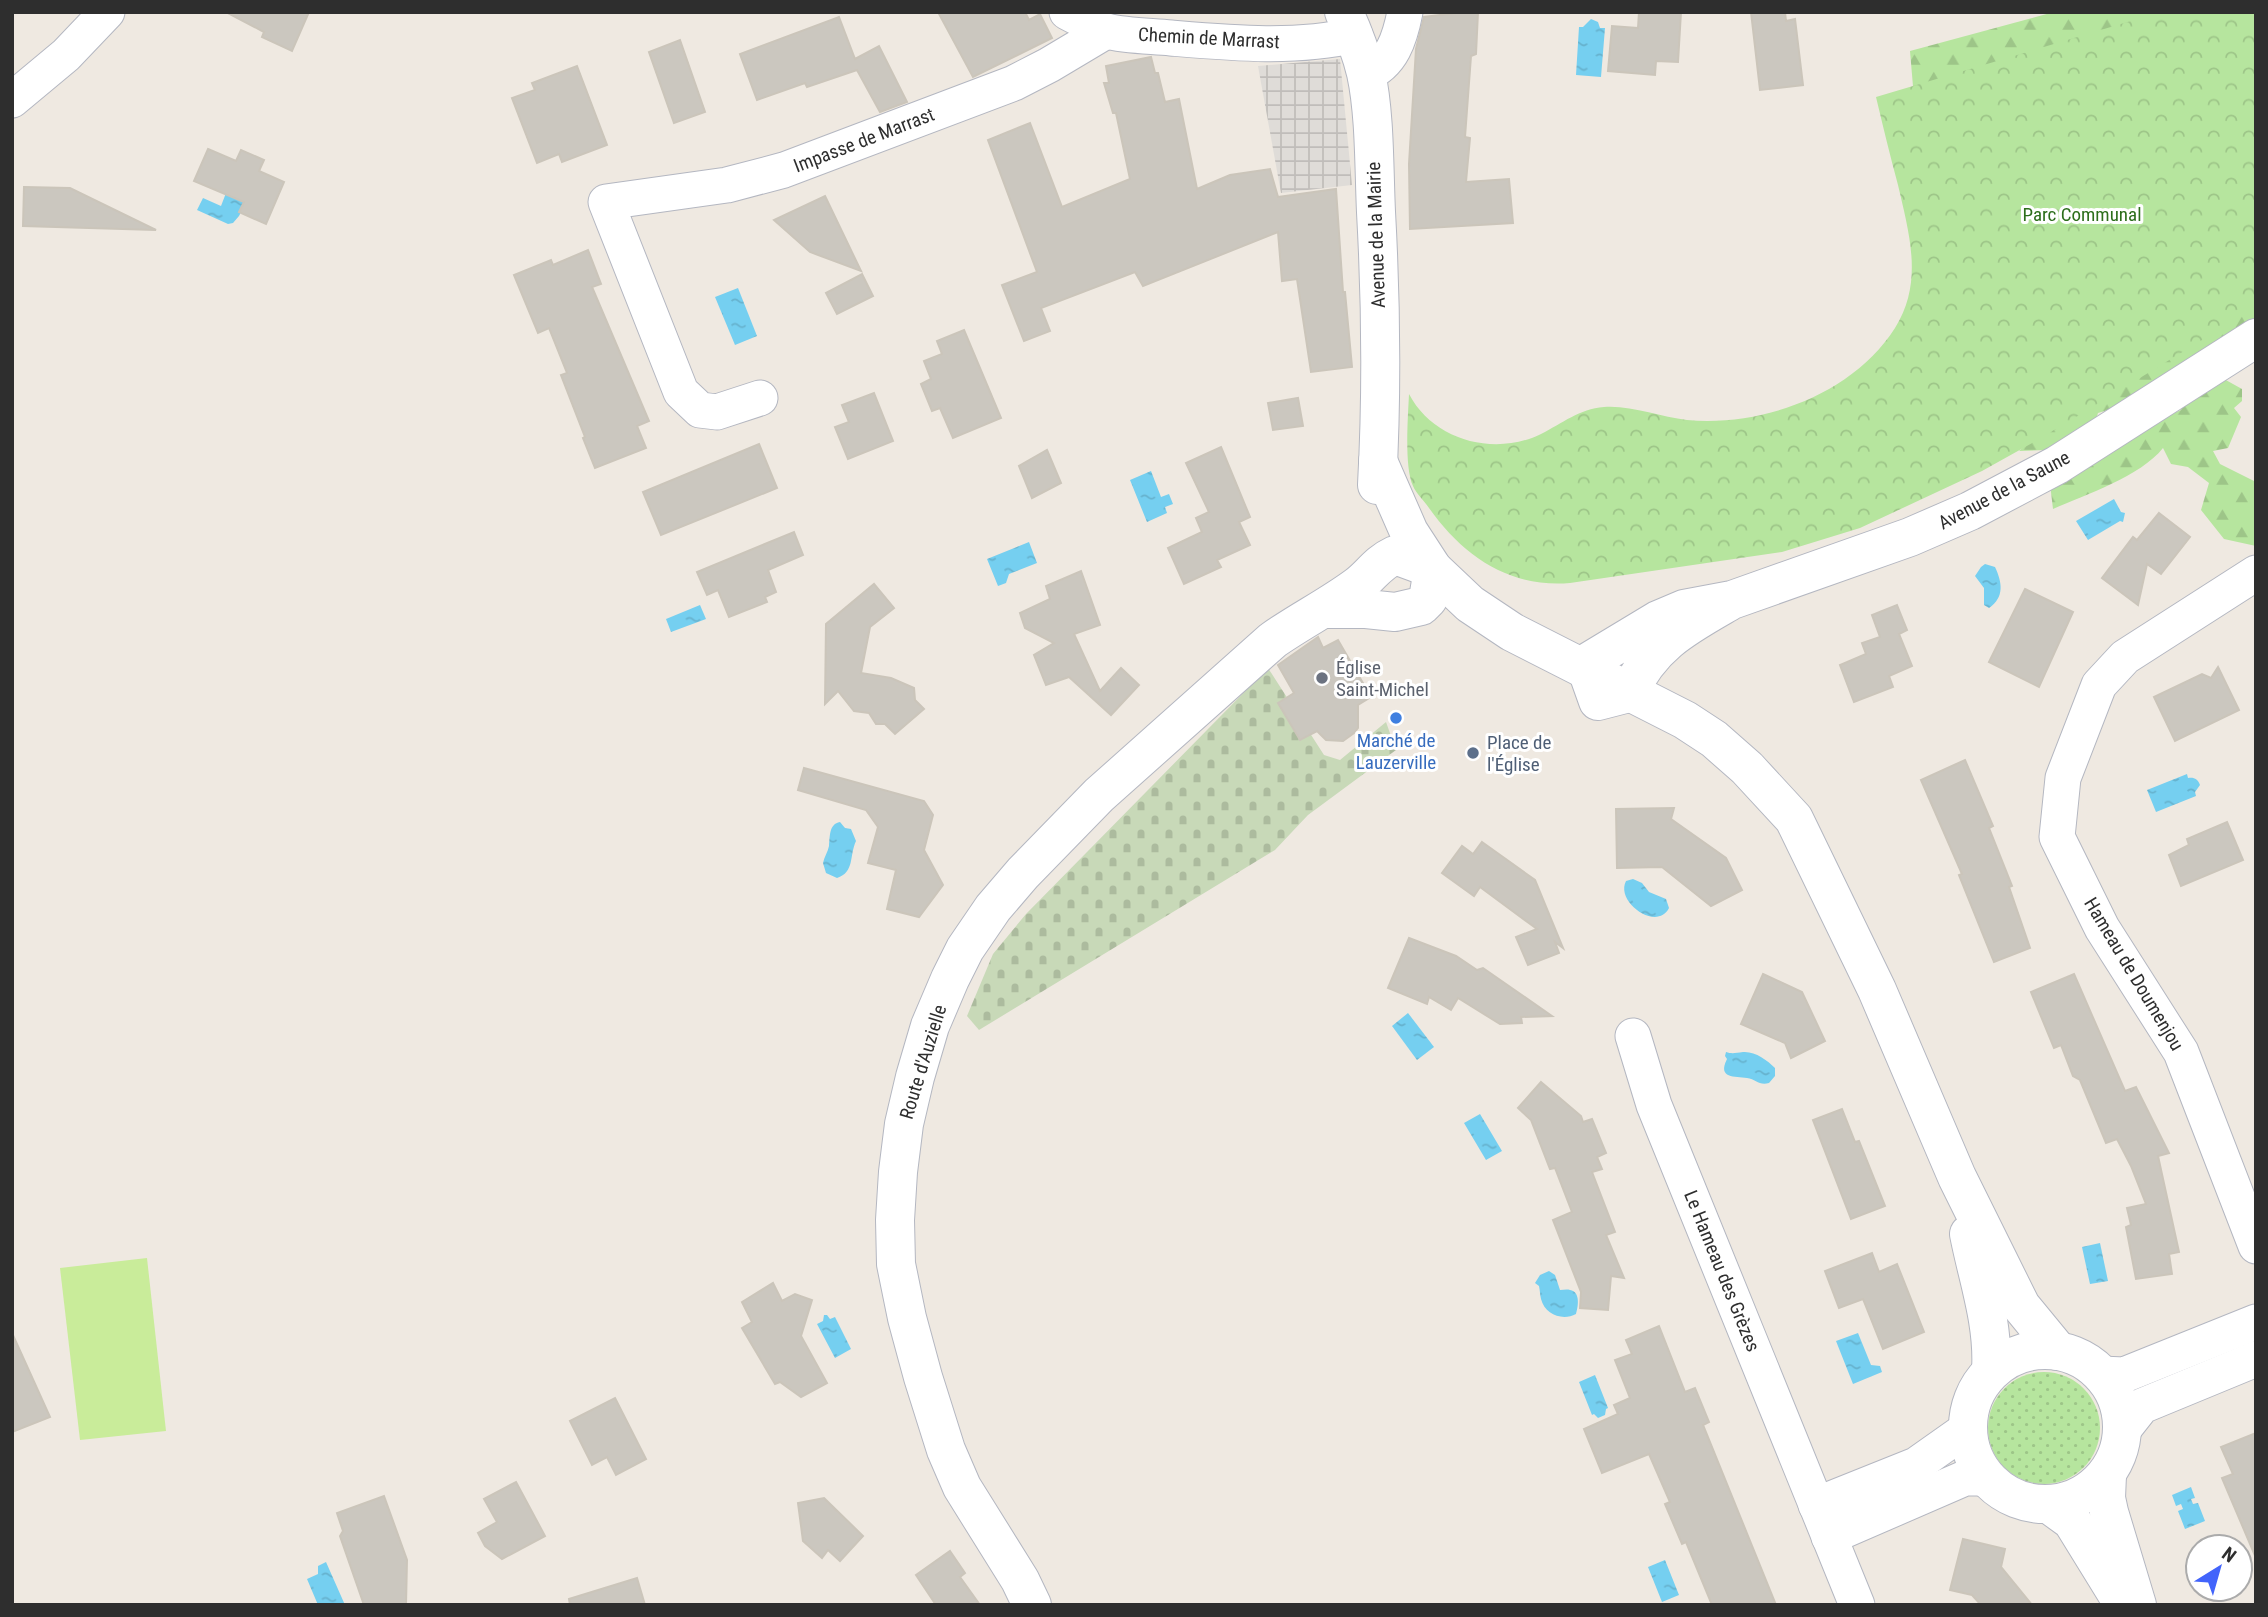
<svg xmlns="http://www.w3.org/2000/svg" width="2268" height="1617" font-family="'Roboto Condensed',sans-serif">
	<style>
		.grass { fill: url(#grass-dots) }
		.forest { fill: url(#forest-firs) }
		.cemetery { fill: url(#cemetery-stones) }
		.park { fill: url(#park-crowns) }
		.pitch { fill: #c9ec9a }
		.plaza { fill: url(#plaza-grid) }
		.water { fill: url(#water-ripples) }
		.building { fill: #cbc7bf; stroke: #cbc5ba; stroke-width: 2 }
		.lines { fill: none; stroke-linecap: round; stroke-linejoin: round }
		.minor-casing { stroke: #b4b7c1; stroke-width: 37 }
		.tertiary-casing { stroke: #b4b7c1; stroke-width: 40 }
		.minor { stroke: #fff; stroke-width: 35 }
		.tertiary { stroke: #fff; stroke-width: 38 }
		.worship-dot { fill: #6b7280; stroke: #fff; stroke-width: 2.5 }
		.shop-dot { fill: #3f7fe0; stroke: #fff; stroke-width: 2.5 }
		.service-dot { fill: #5c6f8a; stroke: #fff; stroke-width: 2.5 }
		.labels { text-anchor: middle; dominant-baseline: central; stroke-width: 6; stroke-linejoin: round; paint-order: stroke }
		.street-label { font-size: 19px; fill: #2e2e2e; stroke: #fff }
		.park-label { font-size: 19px; fill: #2c6e1b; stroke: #fff }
		.worship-label { font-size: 19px; fill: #5b616d; stroke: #fff; text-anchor: start }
		.shop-label { font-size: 19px; fill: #366cbe; stroke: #fff }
		.service-label { font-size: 19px; fill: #4e5e75; stroke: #fff; text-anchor: start }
	</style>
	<defs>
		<pattern id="grass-dots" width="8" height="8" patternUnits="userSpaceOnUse" patternTransform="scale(1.75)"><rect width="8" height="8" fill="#b6e59e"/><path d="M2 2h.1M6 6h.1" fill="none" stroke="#9dc588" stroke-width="1.8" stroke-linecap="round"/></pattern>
		<pattern id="forest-firs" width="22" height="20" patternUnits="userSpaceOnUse" patternTransform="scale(1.75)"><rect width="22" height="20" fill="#b6e59e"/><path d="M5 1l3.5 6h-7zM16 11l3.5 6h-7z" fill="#9dc588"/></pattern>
		<pattern id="cemetery-stones" width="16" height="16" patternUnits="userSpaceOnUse" patternTransform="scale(1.75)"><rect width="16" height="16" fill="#c8d9b8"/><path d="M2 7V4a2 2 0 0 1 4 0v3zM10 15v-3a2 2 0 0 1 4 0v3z" fill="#acbb9e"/></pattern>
		<pattern id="park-crowns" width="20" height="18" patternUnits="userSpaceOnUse" patternTransform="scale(1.75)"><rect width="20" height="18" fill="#b6e59e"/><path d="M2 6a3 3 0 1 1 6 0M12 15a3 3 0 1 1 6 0" fill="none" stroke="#9dc588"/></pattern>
		<pattern id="plaza-grid" width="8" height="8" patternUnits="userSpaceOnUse" patternTransform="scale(1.75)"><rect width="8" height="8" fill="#dfdcd8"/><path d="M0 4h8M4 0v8" fill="none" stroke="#c0bdba"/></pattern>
		<pattern id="water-ripples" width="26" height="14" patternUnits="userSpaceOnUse" patternTransform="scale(1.75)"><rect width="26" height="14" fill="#75cff0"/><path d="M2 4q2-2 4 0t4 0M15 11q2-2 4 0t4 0" fill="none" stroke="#66b2ce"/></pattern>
	</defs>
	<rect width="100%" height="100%" fill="#efe9e1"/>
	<circle class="grass" cx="2044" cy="1428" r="56"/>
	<g class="forest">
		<path d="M2054 12H2208L1915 110 1910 51Z"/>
		<path d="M2256 239V327L2131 403 2098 413 2090 439 2122 436 2181 410 2193 385 2224 379 2242 389V401L2234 408 2241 417 2228 448 2213 451 2220 464 2256 482V546L2224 539 2201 510 2209 483 2188 467 2171 464 2163 448C2141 476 2085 495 2053 509L2046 450 2019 451Z"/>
	</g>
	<path class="cemetery" d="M1268 668 1324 755 1340 760 1386 722 1396 750 1308 815 1275 850 979 1030 967 1016 993 954 1026 914Z"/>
	<path class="park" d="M2161 12H2256V307L2045 436 1982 471 1860 528 1782 552 1570 583C1509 588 1463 556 1429 508 1424 501 1416 493 1413 486 1404 467 1408 416 1409 394 1433 440 1494 457 1541 434 1563 423 1579 409 1604 407 1631 405 1660 417 1687 420 1763 427 1853 394 1895 328 1924 282 1909 233 1898 185 1890 156 1883 126 1876 97Z"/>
	<path class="pitch" d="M147 1258 166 1431 80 1440 60 1268Z"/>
	<path class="plaza" d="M1340 59 1352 185 1281 193 1258 66Z"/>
	<g class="water">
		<path d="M1591 19 1598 22 1600 28H1605L1601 77 1576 75 1579 27H1583Z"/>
		<path d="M226 193 246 202 239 216 233 223 228 224 197 210 203 198 221 206Z"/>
		<path d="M738 288 757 336 735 345 715 297Z"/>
		<path d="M1151 471 1161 497 1169 494 1173 504 1165 507 1167 513 1147 522 1130 480Z"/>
		<path d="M2114 499 2121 512 2125 513 2123 522 2120 521 2088 540 2076 521Z"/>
		<path d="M1029 542 1037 563 1009 574 1006 583 998 586 987 559Z"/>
		<path d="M1985 564 1995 567C2002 582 2005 597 1989 608L1984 605V588L1975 576 1981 567Z"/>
		<path d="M700 605 706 619 671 632 666 619Z"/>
		<path d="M2187 774 2188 778C2194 777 2198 779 2200 785L2195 792 2196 796 2156 812 2147 790Z"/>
		<path d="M840 822 845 828 851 829 856 841C849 856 855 872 837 878L826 873 823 863C824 857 828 852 829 846 830 836 829 824 840 822Z"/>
		<path d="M1633 879 1642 883 1649 892 1666 899 1669 908C1657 932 1615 902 1626 881Z"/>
		<path d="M1408 1013 1434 1047 1417 1060 1392 1026Z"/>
		<path d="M1726 1052C1732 1054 1735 1053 1743 1052 1755 1051 1767 1060 1775 1068V1076L1769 1083C1759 1086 1756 1079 1747 1078 1735 1076 1717 1079 1727 1059L1725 1056Z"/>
		<path d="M1480 1114 1502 1151 1486 1160 1464 1123Z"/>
		<path d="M2100 1243 2108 1281 2090 1284 2082 1247Z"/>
		<path d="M1549 1271 1555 1275 1560 1290C1563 1290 1567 1289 1570 1290 1581 1292 1578 1307 1576 1314 1563 1321 1545 1315 1541 1299 1540 1295 1540 1291 1539 1286L1535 1283 1540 1275Z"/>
		<path d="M824 1315H827L830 1319 835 1317 851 1349 835 1358 817 1324 823 1321Z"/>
		<path d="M1858 1333 1871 1365 1880 1366 1882 1372 1853 1384 1836 1341Z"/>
		<path d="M1595 1375 1608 1408 1606 1409 1605 1415 1598 1418 1594 1414 1592 1415 1579 1382Z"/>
		<path d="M2191 1487 2195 1498 2191 1499 2193 1504 2198 1503 2205 1521 2185 1529 2178 1511 2183 1509 2181 1504 2176 1506 2172 1495Z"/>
		<path d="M1665 1560 1679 1595 1662 1602 1648 1567Z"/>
		<path d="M326 1562 345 1605H318L307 1579 318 1574V1566Z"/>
	</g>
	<g class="building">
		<path d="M226 12H309L292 51 262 37 264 32Z"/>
		<path d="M938 12H1025L1029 20 1040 14 1052 38 973 77Z"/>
		<path d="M1464 12H1478L1476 54 1471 56 1465 137 1470 138 1466 182 1509 179 1513 223 1410 229 1409 164 1416 49 1424 17Z"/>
		<path d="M1639 12H1681L1678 62 1656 61 1655 75 1608 71 1612 26 1638 28Z"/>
		<path d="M1751 12H1785L1786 21 1795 19 1803 85 1760 90Z"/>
		<path d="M839 17 855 59 879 46 907 102 880 112 857 70 807 87 805 83 757 100 740 54Z"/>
		<path d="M680 40 705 112 674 123 649 52Z"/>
		<path d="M1151 57 1155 73H1158L1165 102 1179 99 1197 189 1230 175 1270 169 1278 197 1336 189 1343 292H1345L1352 367 1311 372 1297 279 1282 281 1278 232 1143 286 1135 272 1041 308 1050 331 1024 341 1002 285 1037 272 988 140 1030 123 1062 207 1130 179 1116 113H1113L1104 83H1109L1106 66Z"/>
		<path d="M577 66 607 145 562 162 559 154 537 163 512 98 535 90 532 83Z"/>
		<path d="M208 149 236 161 241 150 264 160 259 171 284 182 266 224 239 212 244 202 194 181Z"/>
		<path d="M24 187 70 188 156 230 23 226Z"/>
		<path d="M825 196 861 271 810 252 774 220Z"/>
		<path d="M588 250 601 284 592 287 649 421 637 426 646 448 595 468 583 438 585 437 561 375 567 373 549 328 538 333 514 275 551 260 553 265Z"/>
		<path d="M862 274 873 296 837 314 826 293Z"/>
		<path d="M964 330 1001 418 953 438 940 408 932 411 921 384 931 379 924 361 942 354 937 341Z"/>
		<path d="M874 393 893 441 848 459 835 427 849 422 842 405Z"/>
		<path d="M1298 398 1303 426 1273 430 1268 403Z"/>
		<path d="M759 444 777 488 661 535 643 492Z"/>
		<path d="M1221 447 1250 517 1239 522 1250 545 1217 560 1221 567 1184 584 1168 548 1202 532 1196 518 1209 512 1186 463Z"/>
		<path d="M1047 450 1061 483 1032 498 1019 466Z"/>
		<path d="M2159 513 2190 537 2161 574 2147 564 2138 605 2102 578 2133 537 2137 540Z"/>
		<path d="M794 532 803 555 768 570 776 592 765 597 767 602 729 617 718 590 707 595 697 572Z"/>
		<path d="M1081 571 1100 625 1074 634 1100 691 1121 668 1139 685 1111 715 1069 677 1046 685 1034 655 1054 643 1025 628 1020 613 1050 599 1046 586Z"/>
		<path d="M874 584 894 608 870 627 861 673 891 678 914 688 915 700 924 709 895 734 885 724H876L869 713 854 711 838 691 825 704 826 624Z"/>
		<path d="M2025 589 2073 612 2039 687 1989 662Z"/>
		<path d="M1897 605 1907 630 1899 634 1912 666 1889 676 1893 687 1854 702 1840 665 1866 654 1862 643 1880 637 1872 615Z"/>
		<path d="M1318 637 1323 648 1338 640 1371 697 1358 705V728L1354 733 1343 741 1326 740 1317 731 1300 740 1278 703 1294 693 1278 665Z"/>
		<path d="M2218 667 2239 710 2175 741 2154 697 2202 674 2211 678Z"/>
		<path d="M1965 760 1993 826 1989 828 2012 886 2009 887 2030 948 1994 962 1959 875 1962 874 1921 780Z"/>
		<path d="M804 768 924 801 933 815 924 850 943 885 919 917 887 909 896 870 868 863 878 827 866 810 798 790Z"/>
		<path d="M1674 808 1671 819 1726 858 1742 890 1711 906 1662 867 1617 868 1616 809Z"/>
		<path d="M2227 822 2243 860 2181 886 2169 855 2189 845 2187 839Z"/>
		<path d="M1482 842 1535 880 1563 948 1555 942 1559 953 1528 965 1516 937 1537 929 1480 887 1474 896 1442 873 1462 846 1473 854Z"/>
		<path d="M1409 938 1456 956 1477 970 1483 968 1552 1016 1521 1017 1522 1023 1500 1024 1458 998 1451 1010 1429 997 1427 1004 1388 988Z"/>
		<path d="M1763 974 1802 992 1825 1041 1791 1058 1785 1043 1741 1024Z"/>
		<path d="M2074 974 2125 1091 2136 1087 2169 1153 2158 1156 2179 1252 2169 1254 2172 1274 2136 1279 2126 1227 2131 1225 2127 1208 2146 1204 2131 1166 2117 1139 2106 1143 2080 1080 2073 1076 2061 1045 2054 1048 2031 992Z"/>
		<path d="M1541 1082 1581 1116 1583 1122 1592 1119 1606 1153 1597 1157 1602 1169 1592 1172 1615 1232 1606 1235 1624 1278 1611 1276 1608 1310 1580 1308 1581 1292 1553 1220 1572 1212 1555 1168 1550 1169 1531 1120 1518 1108Z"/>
		<path d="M1842 1109 1855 1142 1859 1141 1885 1206 1851 1219 1813 1120Z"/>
		<path d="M1872 1253 1879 1272 1897 1264 1924 1332 1883 1349 1863 1299 1839 1308 1825 1271Z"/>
		<path d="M773 1283 782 1301 795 1294 812 1300 801 1336 827 1383 801 1397 780 1382 775 1384 742 1328 752 1322 742 1302Z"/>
		<path d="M1659 1326 1685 1392 1695 1388 1709 1422 1703 1425 1776 1605H1712L1686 1542 1682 1544 1665 1504 1670 1502 1649 1454 1602 1473 1584 1429 1618 1414 1614 1405 1630 1398 1615 1360 1632 1354 1626 1340Z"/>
		<path d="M12 1333 50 1417 12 1432Z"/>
		<path d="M615 1398 646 1459 616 1475 607 1457 592 1465 570 1421Z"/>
		<path d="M2256 1433V1558L2222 1478 2233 1474 2221 1447Z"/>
		<path d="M516 1482 545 1536 502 1559 485 1546 478 1533 497 1522 484 1499Z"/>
		<path d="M384 1496 407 1560 406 1605H364L340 1536 343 1531 337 1513Z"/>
		<path d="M824 1498 863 1536 840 1561 828 1550 822 1558 803 1541 798 1503Z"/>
		<path d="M1963 1539 2005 1549 2001 1567 2032 1605H1981L1972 1595 1950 1590Z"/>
		<path d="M950 1551 965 1573 960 1577 980 1605H936L916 1575Z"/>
		<path d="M637 1578 645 1605H570L569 1599Z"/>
	</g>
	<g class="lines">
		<defs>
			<g id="minor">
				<path d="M1067 12C1079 18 1093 27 1106 31 1126 36 1150 36 1171 38 1231 43 1296 49 1355 35"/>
				<path d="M1366 74C1392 64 1400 38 1405 12"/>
				<path d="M12 100 66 55 107 12"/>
				<path d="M760 398 717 412 700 410 681 392 606 202 727 185 784 170 1014 83 1049 65 1106 31"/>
				<path d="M2256 573 2125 657 2099 685 2063 778 2057 837 2102 928 2181 1052 2256 1246"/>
				<path d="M1633 1036 1654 1105 1857 1605"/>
				<path d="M2101 1374 2124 1375 2256 1322"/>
				<path d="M2123 1430 2142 1406 2256 1359"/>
				<path d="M1816 1505 1916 1465 1967 1429"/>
				<path d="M1829 1537 1965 1478H1986"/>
			</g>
			<g id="tertiary">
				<path d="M1344 12C1353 32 1361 52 1366 73 1375 114 1374 169 1376 212 1381 302 1382 394 1377 485"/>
				<path d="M1378 461 1409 532 1433 569 1470 604 1512 632 1685 720 1714 739 1747 768 1794 819 1877 990 1957 1177 2021 1306 2058 1351"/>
				<path d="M1732 600C1687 626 1652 643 1629 693L1598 701 1587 670 1590 661 1658 620 1684 609 1732 600 1910 537 1970 511 2057 465 2256 338"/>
				<path d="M1324 609H1366L1395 612 1421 606 1428 599 1433 569"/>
				<path d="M1969 1234C1978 1280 1994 1323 1991 1371"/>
				<circle cx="2045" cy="1427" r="77"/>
				<path d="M2107 1475 2106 1498 2109 1512 2137 1605"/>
				<path d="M2050 1505 2072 1521 2117 1594"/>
				<path d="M1032 1605 1020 1580 962 1487 946 1450 923 1377 907 1318 896 1264 895 1220 898 1172 904 1124 915 1077 930 1026 950 979 965 949 993 908 1023 873 1099 795 1273 640C1300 621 1330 606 1357 586 1372 575 1376 564 1395 555L1433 569"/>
			</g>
		</defs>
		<use href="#minor" class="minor-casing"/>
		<use href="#tertiary" class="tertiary-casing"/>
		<use href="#minor" class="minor"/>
		<use href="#tertiary" class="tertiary"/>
	</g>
	<circle class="worship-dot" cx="1322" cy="678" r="7"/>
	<circle class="shop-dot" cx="1396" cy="718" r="7"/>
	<circle class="service-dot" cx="1473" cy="753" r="7"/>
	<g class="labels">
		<g class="street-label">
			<text transform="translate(1209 38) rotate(3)">Chemin de Marrast</text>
			<text transform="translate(864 140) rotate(-21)">Impasse de Marrast</text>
			<text transform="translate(1376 235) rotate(-92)">Avenue de la Mairie</text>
			<text transform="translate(2004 490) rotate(-28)">Avenue de la Saune</text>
			<text transform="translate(2134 974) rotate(59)">Hameau de Doumenjou</text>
			<text transform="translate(923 1062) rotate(-73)">Route d'Auzielle</text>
			<text transform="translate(1722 1271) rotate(68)">Le Hameau des Grèzes</text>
		</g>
		<g class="park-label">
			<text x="2082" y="214">Parc Communal</text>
		</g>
		<g class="worship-label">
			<text x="1336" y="667">Église<tspan x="1336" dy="22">Saint-Michel</tspan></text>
		</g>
		<g class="shop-label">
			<text x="1396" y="740">Marché de<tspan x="1396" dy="22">Lauzerville</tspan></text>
		</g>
		<g class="service-label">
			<text x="1487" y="742">Place de<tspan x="1487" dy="22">l'Église</tspan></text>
		</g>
	</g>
	<rect width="2268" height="1617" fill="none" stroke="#2e2e2e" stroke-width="28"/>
	<g transform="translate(2219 1568) rotate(37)"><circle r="33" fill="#ffffff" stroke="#ababab" stroke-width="2"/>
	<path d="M0-5L12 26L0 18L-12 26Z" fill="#4264fb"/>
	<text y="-10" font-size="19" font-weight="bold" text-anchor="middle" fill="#2e2e2e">N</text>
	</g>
</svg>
